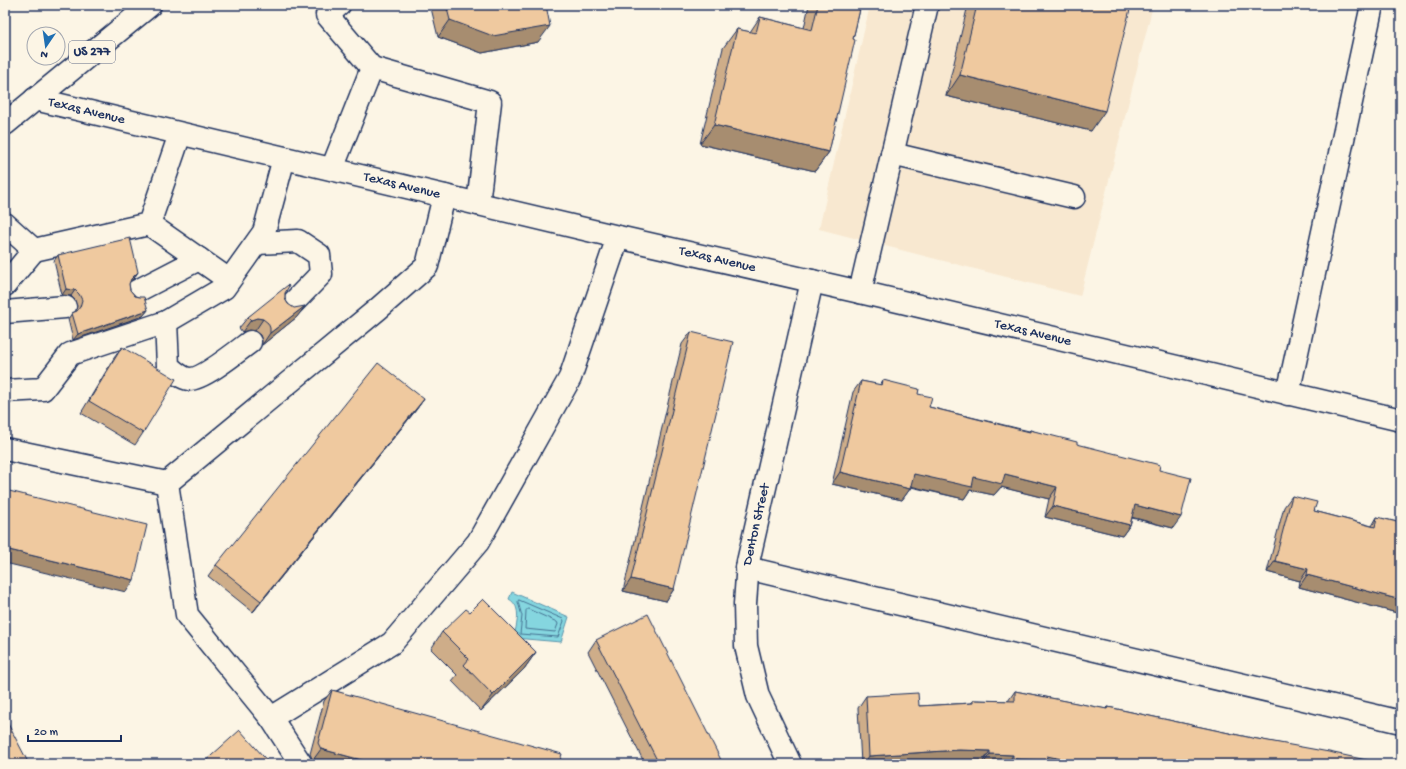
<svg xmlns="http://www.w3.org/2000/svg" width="1406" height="769" font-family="'Gochi Hand',sans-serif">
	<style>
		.built { fill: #f8e8d0 }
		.water { fill: #85d6df; stroke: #5b93ab }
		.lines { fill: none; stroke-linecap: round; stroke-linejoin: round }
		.shore { stroke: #457292; stroke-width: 1 }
		.minor-casing { stroke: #1b2f5e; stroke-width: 25 }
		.highway-casing { stroke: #1b2f5e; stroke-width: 25 }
		.minor { stroke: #fcf5e5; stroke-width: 22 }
		.highway { stroke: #fcf5e5; stroke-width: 22 }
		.wall { fill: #cead89; stroke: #1b2f5e }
		.shaded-wall { fill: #a78d6f; stroke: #1b2f5e }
		.building { fill: #efc99f; stroke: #1b2f5e }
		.labels { text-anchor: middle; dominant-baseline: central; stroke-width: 4; stroke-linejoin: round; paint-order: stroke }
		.shield { fill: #fcf5e5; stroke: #5e6a86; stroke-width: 1 }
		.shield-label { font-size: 13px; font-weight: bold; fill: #1b2f5e }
		.street-label { font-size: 14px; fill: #1b2f5e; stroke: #fcf5e5 }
	</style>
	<rect width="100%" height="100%" fill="#fcf5e5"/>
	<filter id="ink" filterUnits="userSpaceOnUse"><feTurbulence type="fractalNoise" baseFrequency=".025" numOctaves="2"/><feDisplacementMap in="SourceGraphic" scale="8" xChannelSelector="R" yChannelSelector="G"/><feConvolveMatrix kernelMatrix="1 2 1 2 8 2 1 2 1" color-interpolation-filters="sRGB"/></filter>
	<g filter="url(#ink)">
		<path class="built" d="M870 5H1153L1080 296 819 229Z"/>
		<path class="water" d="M512 592 569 617 561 642 514 638C516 625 523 607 509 599Z"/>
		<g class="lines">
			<g class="shore">
				<path d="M519 600 563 619 564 621 558 637 520 634 522 616 518 602Z"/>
				<path d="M528 609 557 622 558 624 555 632 525 629 526 611Z"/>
			</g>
			<defs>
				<g id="minor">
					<path d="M372 68 490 102 478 204"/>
					<path id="s1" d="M35 99 618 237 860 292 1401 420"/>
					<path d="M892 154 1074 197"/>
					<path d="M332 169 372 68 327 15 339 5"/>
					<path d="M444 196 427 266 378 309 167 483 187 615 271 718 392 643 478 542 570 378 618 237"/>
					<path d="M5 224 34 250 149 224 180 134"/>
					<path d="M149 224 229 280"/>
					<path d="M257 243 298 241 319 255 321 274 289 307"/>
					<path d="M5 285 34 250"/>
					<path d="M137 291 199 259"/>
					<path d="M860 292 927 5"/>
					<path d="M5 312 65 307"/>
					<path d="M166 322 168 366C174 371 181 378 189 379 202 380 238 351 250 342"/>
					<path d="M5 391 43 389 70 354 166 322 224 288 264 232 284 158"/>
					<path d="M1288 394 1372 5"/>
					<path d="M5 449 167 483"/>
					<path d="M747 568 1401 722"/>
					<path d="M271 718 301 764"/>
					<path id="s2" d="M790 764 758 696 746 646 745 604 748 562 812 281"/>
				</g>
				<path id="highway" d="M5 124 150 5"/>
			</defs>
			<use href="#minor" class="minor-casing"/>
			<use href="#highway" class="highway-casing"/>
			<use href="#minor" class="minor"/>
			<use href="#highway" class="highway"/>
		</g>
		<g class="wall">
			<path d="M433 5H546L538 42 482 53 438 37 431 8Z"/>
			<path d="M809 5H861L853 39 829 152 815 171 700 144 723 48 737 29 750 32 760 17 804 28Z"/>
			<path d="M968 5H1131L1091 131 946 96Z"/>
			<path d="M58 255 138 272 134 278 129 282V284L130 290 148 310 143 316 73 340 68 319 72 313 76 311 77 306 75 300 71 296 62 295 54 261Z"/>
			<path d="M285 293V299L297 317 262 345V340L260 335 255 331 249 330 242 332 239 328 248 317Z"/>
			<path d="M691 332 674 589 666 601 623 591 682 344Z"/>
			<path d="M122 347 143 433 135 445 81 413 114 358Z"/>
			<path d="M883 380 918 394 929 407 1029 431 1030 430 1159 470 1173 528 1132 518 1130 525 1122 536 1045 517 1049 499 1001 487 994 495 970 490 964 499 911 487 910 489 902 500 832 484 853 392 861 381 880 385Z"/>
			<path d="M424 399 416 410 253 612 208 576 216 565Z"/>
			<path d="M1292 496 1314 511 1372 526 1377 517 1401 523V614L1299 587 1300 581 1267 572 1284 507Z"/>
			<path d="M470 612 536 652 524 669 481 711 452 681 457 675 431 649 442 632Z"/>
			<path d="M596 640 723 764H645L588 652Z"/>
			<path d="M332 690 559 764H326L313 760 310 754 324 701Z"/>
			<path d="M1015 691 1106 709 1108 707 1252 738 1385 764H982V763L951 761 912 764H861L858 708 866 696 919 706 971 703 973 700 1008 701Z"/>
		</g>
		<g class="shaded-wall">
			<path d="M450 20 550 26 538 42 482 53 438 37Z"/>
			<path d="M960 75 1105 111 1091 131 946 96Z"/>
			<path d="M714 125 829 152 815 171 700 144Z"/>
			<path d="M138 272 134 278 126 285 131 279Z"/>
			<path d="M66 289 75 290 71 296 62 295Z"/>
			<path d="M305 306 297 317 262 345 270 333Z"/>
			<path d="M148 310 143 316 73 340 78 334Z"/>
			<path d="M257 318 263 319 255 331 249 330 242 332 251 320Z"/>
			<path d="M424 399 416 410 253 612 261 601Z"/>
			<path d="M840 472 910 489 902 500 832 484Z"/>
			<path d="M914 474 974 477 1005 474 1057 487 1049 499 1001 487 994 495 970 490 964 499 906 485Z"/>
			<path d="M1135 505 1181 517 1173 528 1127 516Z"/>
			<path d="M1053 506 1130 525 1122 536 1045 517Z"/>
			<path d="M5 549 134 580 126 592 5 563Z"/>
			<path d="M1275 561 1308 569 1300 581 1267 572Z"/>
			<path d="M1307 575 1401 600V614L1299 587Z"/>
			<path d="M631 579 674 589 666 601 623 591Z"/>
			<path d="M536 652 524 669 481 711 493 695Z"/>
			<path d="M321 749 376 764H326L313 760Z"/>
			<path d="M959 750 990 751 982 763 951 761 912 764H864L869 756Z"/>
			<path d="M990 754 1013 755 1007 764H983Z"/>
			<path d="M1047 756 1085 764H1010L1013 759Z"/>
		</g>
		<g class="building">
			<path d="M446 5H546L550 26 493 36 450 20Z"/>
			<path d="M818 5H861L853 39 855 40 829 152 714 125 737 29 756 33 760 17 812 30Z"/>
			<path d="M977 5H1131L1105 111 960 75Z"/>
			<path d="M130 238 138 272 131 279 129 284 130 290 135 296 140 297H144L148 310 78 334 72 313 77 311 80 307 82 300 79 294 75 290 66 289 58 255Z"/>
			<path d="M288 285 289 286 285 293V299L288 304 294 308 305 306 270 333V328L268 323 263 319 257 318 251 320 248 317Z"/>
			<path d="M691 332 733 342 674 589 631 579Z"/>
			<path d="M122 347 176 379 143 433 89 401Z"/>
			<path d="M378 363 424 399 261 601 216 565Z"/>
			<path d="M883 380 919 389 918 394 932 397 929 407 1030 432V430L1077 442V444L1160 465 1159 470 1191 478 1181 517 1135 505 1130 525 1053 506 1057 487 1005 474 1002 484 974 477 972 487 914 474 910 489 840 472 861 381 882 385Z"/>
			<path d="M5 490 147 525 134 580 5 549Z"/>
			<path d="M1292 496 1317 502 1314 511 1375 527 1377 517 1401 523V600L1307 575 1308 569 1275 561Z"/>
			<path d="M483 599 536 652 493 695 464 665 469 659 442 632 466 609 470 612Z"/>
			<path d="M648 614 723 764H659L596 640Z"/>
			<path d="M332 690 562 754 559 764H376L321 749 318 743Z"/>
			<path d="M1015 691 1107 709 1108 707 1252 738 1329 752 1385 764H1085L1047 756 1046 761 1013 759V755L990 754V751L959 750 869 756 866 696 918 693 919 706 973 703V700L1015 701Z"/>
			<path d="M5 718 29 764H5Z"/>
			<path d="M240 730 270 764H202Z"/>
		</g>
	</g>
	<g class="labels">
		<rect class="shield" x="69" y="41" width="46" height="22" rx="3"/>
		<g class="shield-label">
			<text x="92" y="52">US 277</text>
		</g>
		<g class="street-label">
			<text stroke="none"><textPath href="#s1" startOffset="53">Texas Avenue</textPath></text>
			<text stroke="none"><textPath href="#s1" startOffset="377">Texas Avenue</textPath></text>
			<text stroke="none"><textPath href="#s1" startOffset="701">Texas Avenue</textPath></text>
			<text stroke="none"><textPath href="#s1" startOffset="1025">Texas Avenue</textPath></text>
			<text stroke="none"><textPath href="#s2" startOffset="249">Denton Street</textPath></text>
		</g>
	</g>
	<rect width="1406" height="769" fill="none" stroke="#fcf5e5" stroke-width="20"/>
	<rect x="10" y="10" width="1386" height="749" fill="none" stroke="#1b2f5e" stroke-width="1.5" filter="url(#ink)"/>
	<g transform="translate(46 46) rotate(193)"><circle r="19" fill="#fcf5e5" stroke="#a2a6af"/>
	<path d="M0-3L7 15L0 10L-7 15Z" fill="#1f6fb2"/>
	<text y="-6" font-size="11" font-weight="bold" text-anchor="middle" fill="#1b2f5e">N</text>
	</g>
	<path d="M28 735v6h93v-6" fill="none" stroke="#1b2f5e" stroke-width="2"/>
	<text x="34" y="735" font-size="12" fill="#1b2f5e" stroke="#fcf5e5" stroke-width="3" paint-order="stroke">20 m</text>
</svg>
